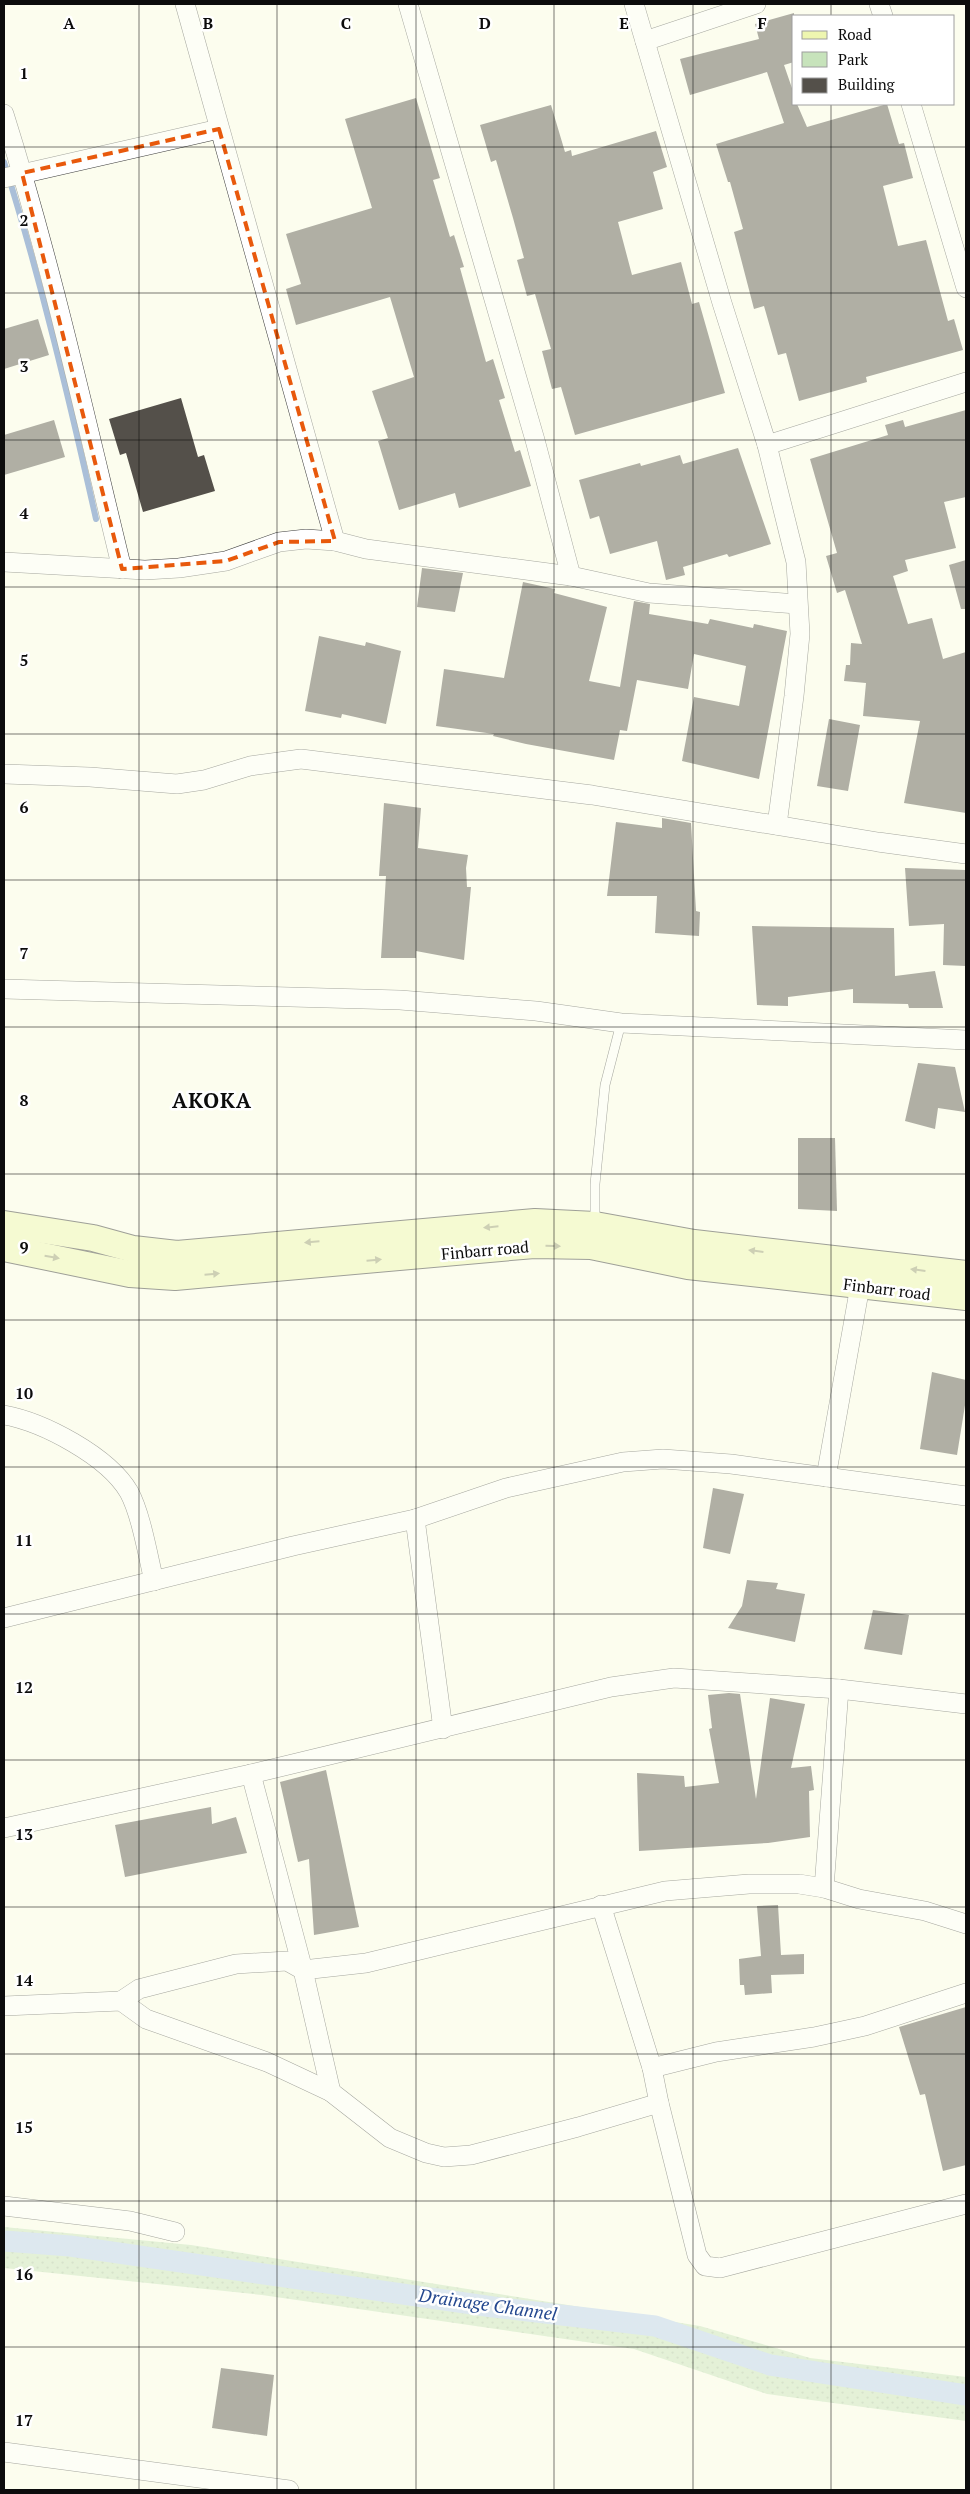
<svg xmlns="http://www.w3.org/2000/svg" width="970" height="2494" font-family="'PT Serif',serif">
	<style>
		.green { fill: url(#green-dots) }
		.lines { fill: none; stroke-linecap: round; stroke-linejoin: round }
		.stream { stroke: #4774bd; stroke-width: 6 }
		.canal { stroke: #b8ceef; stroke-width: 21 }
		.building { fill: #54504a }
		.service-casing { stroke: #3f3f3f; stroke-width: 10 }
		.minor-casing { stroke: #3f3f3f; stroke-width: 20 }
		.secondary-casing { stroke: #2e2e2e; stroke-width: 28 }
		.service { stroke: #fff; stroke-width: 9 }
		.minor { stroke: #fff; stroke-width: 19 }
		.secondary { stroke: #eef6b0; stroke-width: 26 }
		.oneway { fill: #94986e }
		.marked { fill: none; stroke: #e8590c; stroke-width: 4; stroke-dasharray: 10 6; stroke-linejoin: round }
		.grid { fill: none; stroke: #0c0c0c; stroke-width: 1; stroke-opacity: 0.55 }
		.labels { text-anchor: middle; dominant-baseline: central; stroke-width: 5; stroke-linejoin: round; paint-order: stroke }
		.street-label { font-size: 16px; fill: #0c0c0c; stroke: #fff }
		.water-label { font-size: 18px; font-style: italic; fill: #24488f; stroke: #fff }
		.district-label { font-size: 21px; font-weight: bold; letter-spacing: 1px; fill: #0c0c0c; stroke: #fff }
		.grid-label { font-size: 16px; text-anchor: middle; font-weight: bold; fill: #0c0c0c; stroke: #fff; stroke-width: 5; stroke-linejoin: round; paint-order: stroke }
	</style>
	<defs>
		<pattern id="green-dots" width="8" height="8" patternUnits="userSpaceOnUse" patternTransform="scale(1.25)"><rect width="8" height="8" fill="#c7e3bb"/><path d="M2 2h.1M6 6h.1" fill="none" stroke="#aac2a0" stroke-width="1.8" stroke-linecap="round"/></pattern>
	</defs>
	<rect width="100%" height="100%" fill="#fcfdee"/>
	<path class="green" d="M4 2227 191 2245 700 2326 810 2358 966 2377V2421L767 2394 634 2349 262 2295 4 2268Z"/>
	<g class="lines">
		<path class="stream" d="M4 162C41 280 69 399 96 519"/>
		<path class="canal" d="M4 2241 70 2246 493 2307 655 2326 770 2365 966 2395"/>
	</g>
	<g class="building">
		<path d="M794 13V62L784 65 794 94V104H797L807 127 887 104 899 144 904 143 913 178 883 186 898 246 926 240 948 321 954 319 963 350 866 377 867 382 799 401 786 353 778 355 764 306 754 309 734 232 743 229 730 182H728L716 144 784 123 767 72 690 95 680 59 759 39 755 24Z"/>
		<path d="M416 98 440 178 433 180 450 237 454 235 464 267 460 268 486 362 493 359 505 398 499 400 515 452 520 450 531 486 459 508 455 493 399 510 378 441 388 438 372 391 414 377 390 297 296 325 286 289 301 284 286 234 372 208 345 119Z"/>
		<path d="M551 105 565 152 571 150 572 156 656 131 667 167 653 172 663 209 618 222 632 275 681 262 692 304 699 302 725 393 575 435 561 387 552 389 542 351 551 349 535 294 527 296 517 260 524 258 513 218 496 160 491 162 480 125Z"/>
		<path d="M38 319 49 355 4 369V329Z"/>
		<path d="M181 398 198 457 204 455 215 491 143 512 126 453 120 455 109 419Z"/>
		<path d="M966 410V497L944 502 956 548 905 560 908 571 893 576 908 624 932 618 943 659 966 652V813L904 803 920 721 863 716 866 683 844 681 846 665H850L851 643 862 644 845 590 837 593 826 556 837 553 810 459 888 435 885 425 903 420 905 427Z"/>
		<path d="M54 420 65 457 4 475V435Z"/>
		<path d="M738 448 771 544 729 557 727 554 683 567 685 575 666 580 657 541 610 554 599 516 590 519 579 480 640 463 641 466 680 455 683 464Z"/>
		<path d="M966 560V609H961L949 565Z"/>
		<path d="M422 568 463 573 455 612 417 607Z"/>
		<path d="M523 582 555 589 554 593 607 607 589 681 620 687 634 601 650 604 649 614 708 624 710 619 753 628 754 624 787 631 759 779 682 761 694 697 739 706 746 666 694 654 688 689 637 680 627 731 620 730 614 760 526 744 493 736 494 734 436 726 444 669 504 678Z"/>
		<path d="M319 636 365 646 366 642 401 651 386 724 342 714 341 718 305 711Z"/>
		<path d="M829 719 860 725 848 791 817 786Z"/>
		<path d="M384 803 421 808 418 848 468 855 466 868 467 887H471L464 960 416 951V958H381L386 876H379Z"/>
		<path d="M662 818 691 823 696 911 700 912 699 936 655 933 657 896H607L616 822 662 828Z"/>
		<path d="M905 868 966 870V966L943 965 944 924 909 926Z"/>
		<path d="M752 926 894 928 895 976 935 971 943 1008H909L908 1004 853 1003V989L788 997V1006L757 1005Z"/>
		<path d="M918 1063 955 1067 965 1112 938 1108 935 1129 905 1121Z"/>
		<path d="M798 1138H835L837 1211 798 1209Z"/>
		<path d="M932 1372 966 1380V1399L957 1455 920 1449Z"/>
		<path d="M713 1488 744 1494 730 1554 703 1548Z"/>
		<path d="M747 1580 778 1583 776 1589 805 1594 795 1642 728 1628 742 1606Z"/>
		<path d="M873 1610 909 1615 902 1655 864 1649Z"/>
		<path d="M729 1693 740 1694 756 1799 770 1698 805 1704 791 1768 811 1766 814 1790 809 1791 810 1837 768 1843 639 1851 637 1773 684 1776 685 1787 719 1783 709 1729 712 1728 708 1695Z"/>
		<path d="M326 1770 359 1927 314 1935 309 1859 298 1862 280 1782Z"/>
		<path d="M211 1807 212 1824 236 1817 247 1853 125 1877 115 1825Z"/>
		<path d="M778 1905 781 1955 804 1954V1974L771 1975 772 1993 745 1995 744 1985H740L739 1959 761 1956 757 1906Z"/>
		<path d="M966 2007V2165L943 2171 925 2094 920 2095 899 2027Z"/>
		<path d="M221 2368 274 2375 267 2436 212 2428Z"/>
	</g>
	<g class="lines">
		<defs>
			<path id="service" d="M595 1222V1184L605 1085 621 1023"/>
			<g id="minor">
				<path d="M185 4 335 541"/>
				<path d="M408 4 535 440 571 576"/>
				<path d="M634 4 722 303 767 445 796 562 800 634 794 696 777 825"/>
				<path d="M879 4 883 16"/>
				<path d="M645 41 756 4"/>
				<path d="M911 104 966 288"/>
				<path d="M4 114C51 263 85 417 122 569"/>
				<path d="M4 178 219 129"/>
				<path d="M767 445 966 382"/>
				<path d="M4 562 145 570 179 568 226 561 279 542 306 539 335 541 366 549 571 576 649 593 797 604"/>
				<path d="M4 774 90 777 177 784 204 780 250 766 301 759 592 795 878 842 966 854"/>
				<path d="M4 989 400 1000 536 1011 621 1023 966 1040"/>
				<path d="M4 1415C43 1422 108 1456 129 1492 141 1514 148 1556 154 1581"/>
				<path d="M826 1477 860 1286"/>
				<path d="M415 1519 443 1729"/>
				<path d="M4 1618 293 1546 415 1519 506 1488 623 1462 663 1459 731 1464 966 1496"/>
				<path d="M251 1774 303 1970 331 2092"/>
				<path d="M4 1828 251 1774 611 1687 674 1678 839 1689 966 1704"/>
				<path d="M824 1888 839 1689"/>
				<path d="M601 1905 652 2068 659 2103 697 2255 705 2266 720 2268 966 2204"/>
				<path d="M121 2001 139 1989 236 1964 287 1961 303 1970 366 1963 665 1891 749 1884H799L824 1888 859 1899 925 1911 966 1924"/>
				<path d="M4 2006 121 2001 146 2019 267 2062 331 2092 390 2138 426 2153 444 2157 471 2155 578 2127 659 2103"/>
				<path d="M652 2068 716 2052 814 2037 865 2026 966 1993"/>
				<path d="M4 2206 130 2221 175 2232"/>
				<path d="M4 2452 289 2490"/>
			</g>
			<g id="secondary">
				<path d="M4 1224 93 1238 133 1249 177 1254 535 1222 595 1225 694 1243 966 1274"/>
				<path d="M4 1248 130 1274 175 1277 534 1245 591 1246 688 1266 966 1297"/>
			</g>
		</defs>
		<use href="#service" class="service-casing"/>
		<use href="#minor" class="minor-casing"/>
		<use href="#secondary" class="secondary-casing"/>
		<use href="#service" class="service"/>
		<use href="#minor" class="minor"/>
		<use href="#secondary" class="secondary"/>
	</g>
	<defs><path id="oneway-solid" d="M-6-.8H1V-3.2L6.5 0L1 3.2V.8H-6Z" transform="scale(1.25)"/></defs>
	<g class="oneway">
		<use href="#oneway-solid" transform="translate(491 1227) rotate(174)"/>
		<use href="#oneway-solid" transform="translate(312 1242) rotate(175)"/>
		<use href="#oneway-solid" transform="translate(553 1246) rotate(1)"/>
		<use href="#oneway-solid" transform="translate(756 1251) rotate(-173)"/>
		<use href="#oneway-solid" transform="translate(52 1257) rotate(10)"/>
		<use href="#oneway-solid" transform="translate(374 1260) rotate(-5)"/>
		<use href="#oneway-solid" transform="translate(918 1270) rotate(-173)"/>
		<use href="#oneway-solid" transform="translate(212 1274) rotate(-5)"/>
	</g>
	<path d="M0 0H970V2494H0ZM219 129 335 541 279 542 226 561 122 569 22 173Z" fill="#fcfdee" fill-opacity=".55" fill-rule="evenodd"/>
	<path class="marked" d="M219 129 335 541 279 542 226 561 122 569 22 173Z"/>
	<path class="grid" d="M139 4V2490M277 4V2490M416 4V2490M554 4V2490M693 4V2490M831 4V16M831 104V2490M4 147H966M4 293H966M4 440H966M4 587H966M4 734H966M4 880H966M4 1027H966M4 1174H966M4 1320H966M4 1467H966M4 1614H966M4 1760H966M4 1907H966M4 2054H966M4 2201H966M4 2347H966"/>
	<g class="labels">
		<g class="street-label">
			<text transform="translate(485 1250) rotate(-5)">Finbarr road</text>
			<text transform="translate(887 1289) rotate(7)">Finbarr road</text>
		</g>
		<g class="water-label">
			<text transform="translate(488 2304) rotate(8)">Drainage Channel</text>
		</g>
		<g class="district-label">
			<text x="212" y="1100">AKOKA</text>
		</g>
	</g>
	<g class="grid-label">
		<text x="69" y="29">A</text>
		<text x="208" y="29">B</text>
		<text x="346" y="29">C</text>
		<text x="485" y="29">D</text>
		<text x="624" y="29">E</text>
		<text x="762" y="29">F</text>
		<text x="24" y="79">1</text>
		<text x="24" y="226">2</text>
		<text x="24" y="372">3</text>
		<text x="24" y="519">4</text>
		<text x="24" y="666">5</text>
		<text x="24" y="813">6</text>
		<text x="24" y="959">7</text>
		<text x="24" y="1106">8</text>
		<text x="24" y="1253">9</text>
		<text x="24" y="1399">10</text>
		<text x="24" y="1546">11</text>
		<text x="24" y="1693">12</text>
		<text x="24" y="1840">13</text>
		<text x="24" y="1986">14</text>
		<text x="24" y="2133">15</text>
		<text x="24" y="2280">16</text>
		<text x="24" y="2426">17</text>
	</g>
	<rect width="970" height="2494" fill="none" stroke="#0c0c0c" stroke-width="10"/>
	<rect x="792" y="15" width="162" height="90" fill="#ffffff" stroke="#9e9e9e"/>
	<rect x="802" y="31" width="25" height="8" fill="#eef6b0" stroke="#9e9e9e"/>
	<text x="838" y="40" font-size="15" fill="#0c0c0c">Road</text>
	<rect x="802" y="52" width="25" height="15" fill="#c7e3bb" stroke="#9e9e9e"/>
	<text x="838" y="65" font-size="15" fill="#0c0c0c">Park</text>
	<rect x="802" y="78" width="25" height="15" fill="#54504a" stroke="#9e9e9e"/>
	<text x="838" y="90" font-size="15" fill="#0c0c0c">Building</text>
</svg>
